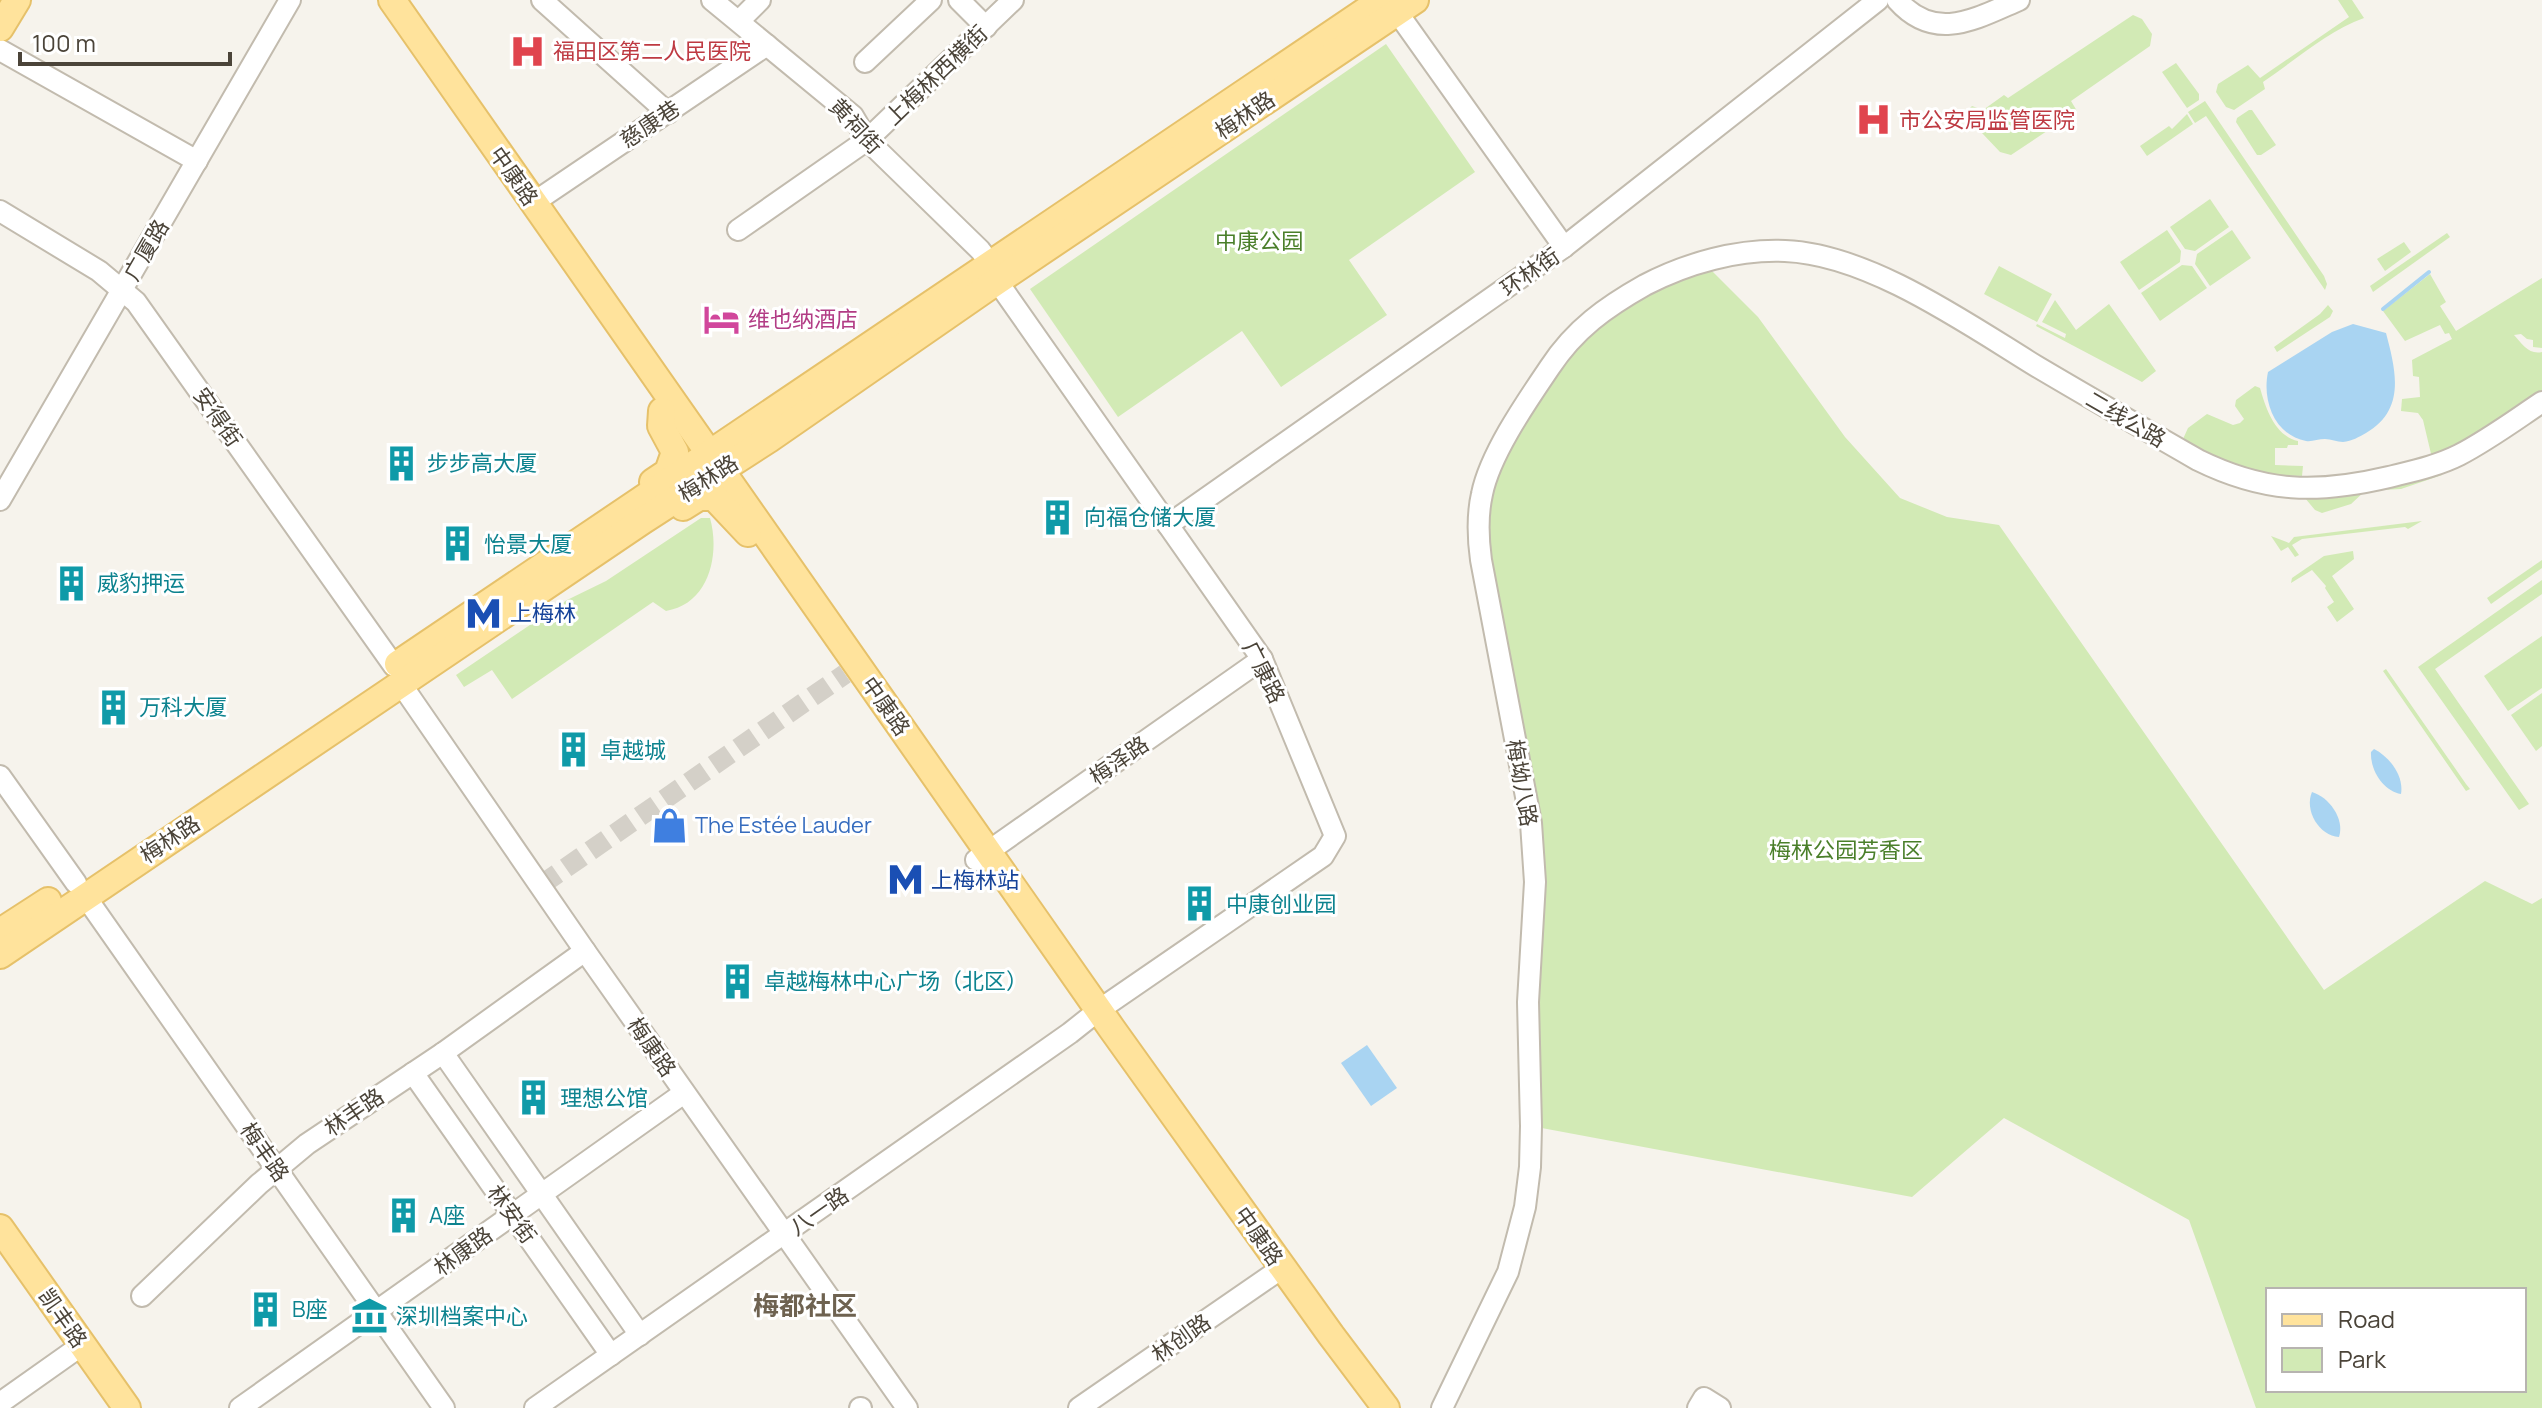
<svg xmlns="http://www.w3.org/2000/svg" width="2542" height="1408" font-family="Manrope,'Noto Sans SC',sans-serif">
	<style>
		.green { fill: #d2eab5; fill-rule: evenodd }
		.water { fill: #a9d4f2 }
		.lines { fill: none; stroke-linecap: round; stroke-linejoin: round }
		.stream { stroke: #a9d4f2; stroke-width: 4 }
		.minor-tunnel { stroke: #d4d0c8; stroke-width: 20; stroke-dasharray: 20 10; stroke-linecap: butt }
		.minor-casing { stroke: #c2bbae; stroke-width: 24 }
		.major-casing { stroke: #e6c16a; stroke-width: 30 }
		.minor { stroke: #fff; stroke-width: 20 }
		.major { stroke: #ffe39c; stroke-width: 26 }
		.labels { text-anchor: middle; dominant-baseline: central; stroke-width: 6; stroke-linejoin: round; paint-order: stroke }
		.health-label { font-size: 22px; fill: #be3a42; stroke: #fff; text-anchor: start }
		.street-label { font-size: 22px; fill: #4b4439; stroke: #fff }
		.park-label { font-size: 22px; fill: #4a7f2a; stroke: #fff }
		.hotel-label { font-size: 22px; fill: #b23c85; stroke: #fff; text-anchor: start }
		.culture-label { font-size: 22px; fill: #0d838f; stroke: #fff; text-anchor: start }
		.transit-label { font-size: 22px; fill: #164399; stroke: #fff; text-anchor: start }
		.shop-label { font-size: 22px; fill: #366cbe; stroke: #fff; text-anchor: start }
		.quarter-label { font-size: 26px; font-weight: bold; fill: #6e6250; stroke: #fff }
	</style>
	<rect width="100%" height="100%" fill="#f6f3ec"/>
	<g class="green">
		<path d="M2338 0H2352L2364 18C2329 30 2297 59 2263 82L2265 89 2234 110 2226 107 2216 92 2218 84 2248 65 2260 78 2349 17Z"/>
		<path d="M2133 15 2142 19 2152 34 2150 46 2071 101 2077 111 2011 155 2000 152 1964 114 1972 106 1983 110 2004 95 2008 98Z"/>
		<path d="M1386 44 1475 172 1349 260 1387 315 1281 387 1242 331 1118 417 1030 289Z"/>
		<path d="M2176 63 2199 94V100L2187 108 2162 72Z"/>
		<path d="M2205 101 2324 276 2327 284 2325 290 2206 116 2195 123 2188 112Z"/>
		<path d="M2249 110H2252L2276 145 2261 155H2257L2236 122 2237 118Z"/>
		<path d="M2187 114 2193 124 2147 156 2140 146 2169 126 2172 129Z"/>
		<path d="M2210 199 2229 227 2195 251 2185 249 2170 227Z"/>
		<path d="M2167 230 2181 251 2180 262 2139 290 2120 262Z"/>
		<path d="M2232 230 2251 258 2210 286 2195 264 2197 254Z"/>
		<path d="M2447 233 2450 237 2373 292 2370 286Z"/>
		<path d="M2404 242 2411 252 2385 271 2377 259Z"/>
		<path d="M2182 265 2192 266 2207 288 2160 321 2141 293Z"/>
		<path d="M1999 266 2052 294 2037 322 1984 294Z"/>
		<path d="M1711 270 1758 317 1845 437 1900 498 1947 517 1999 525 2324 990 2485 881 2532 904 2542 898V1408H2256L2189 1220 2004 1118 1912 1197 1531 1126 1535 882 1481 495 1561 350 1661 277ZM2268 1290H2524V1390H2268Z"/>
		<path d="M2430 274 2446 302 2440 306 2456 331 2542 278V348L2533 347V340L2527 339 2521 334 2514 335C2522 344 2529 355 2542 352V394L2454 452 2432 458 2423 420 2418 413 2401 411 2402 399 2420 397 2419 377 2413 376 2412 360 2452 339 2449 333 2445 334 2440 325 2405 341 2383 311Z"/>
		<path d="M2055 300 2076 330 2109 304 2156 371 2142 382 2036 326 2037 324 2065 338 2066 334 2042 322Z"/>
		<path d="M2328 305 2333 311 2330 317 2277 352 2274 347 2320 314Z"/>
		<path d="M2255 386 2260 388C2266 409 2275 436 2298 441V445H2288L2287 448H2275V465L2303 466 2302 476 2267 475 2216 457 2183 439 2188 428 2207 414 2233 425 2240 423 2244 419 2235 406 2236 400Z"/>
		<path d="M2440 467 2442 475 2401 489 2365 491 2351 504 2322 513 2315 510 2305 498 2301 497Z"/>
		<path d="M701 518H710C720 553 710 604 666 611L653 602 512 699 492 670 464 687 456 675 567 600 606 581Z"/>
		<path d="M2422 521 2408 529 2405 527 2302 539 2292 545 2299 555 2295 557 2288 547 2281 551 2271 536 2289 543 2294 537Z"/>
		<path d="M2353 551 2354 559 2332 576 2354 609 2337 622 2327 607 2334 602 2325 588 2326 586 2312 570 2291 583 2292 578 2324 556Z"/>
		<path d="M2542 560V568L2491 604 2487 598Z"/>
		<path d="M2542 580V594L2435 669 2529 804 2519 810 2418 667Z"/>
		<path d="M2542 636V688L2508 711 2484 676Z"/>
		<path d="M2386 669 2466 784 2470 789 2466 791 2383 671Z"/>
		<path d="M2542 693V746L2536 751 2511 715Z"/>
	</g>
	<g class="water">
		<path d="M2353 324 2386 333C2396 371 2406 410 2366 433 2359 437 2352 441 2343 442 2337 442 2331 439 2325 439 2318 439 2312 442 2306 441 2274 435 2262 400 2268 372L2332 332Z"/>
		<path d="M2374 749C2390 757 2404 776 2401 794 2383 791 2370 770 2371 752Z"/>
		<path d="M2312 792C2329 797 2345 819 2339 837 2319 836 2304 810 2312 792Z"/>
		<path d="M1367 1045 1397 1088 1371 1106 1341 1063Z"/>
	</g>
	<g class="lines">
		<path class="stream" d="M2383 309 2429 272"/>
		<path class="minor-tunnel" d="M541 885 845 674"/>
		<defs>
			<g id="minor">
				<path d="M542 0 668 113"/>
				<path d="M712 0 853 116 867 140 980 250 990 263"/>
				<path d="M959 0 986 27"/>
				<path d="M1897 0C1935 43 1975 19 2019 0"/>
				<path d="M1397 12 1564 247"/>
				<path d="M739 21 760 0"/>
				<path d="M0 50 197 161"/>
				<path d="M865 62 931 0"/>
				<path d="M533 203 767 45"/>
				<path d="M0 211 99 271 136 302 394 666"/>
				<path d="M738 230 867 140 1013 0"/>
				<path d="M0 500 290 0"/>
				<path d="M1168 525 1564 247 1878 0"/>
				<path d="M401 684 585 951 907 1408"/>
				<path d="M0 776 76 883"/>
				<path d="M976 860 1262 659"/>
				<path d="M85 896 444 1408"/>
				<path d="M443 1053 640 1335"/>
				<path d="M413 1073 611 1355"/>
				<path d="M142 1296 259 1184 307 1144 443 1053 585 951"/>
				<path d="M0 1403 82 1345"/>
				<path d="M240 1408 684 1093"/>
				<path d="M535 1408 1070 1033 1099 1010 1323 856 1335 836 1262 659 997 281"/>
				<path d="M860 1408H861"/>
				<path d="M1079 1408 1282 1268"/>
				<path d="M1442 1408 1508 1272 1525 1207 1530 1167 1531 1126 1528 1002 1535 882 1531 823 1481 560C1478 538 1477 516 1482 494 1490 454 1527 401 1550 367 1575 329 1606 307 1645 285 1687 263 1738 249 1785 251 1868 254 1966 323 2036 366 2090 398 2144 429 2198 460 2265 493 2317 494 2389 477 2413 471 2437 466 2459 455 2488 440 2515 420 2542 402"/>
				<path d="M1698 1408 1704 1398 1720 1408"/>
			</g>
			<g id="major">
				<path d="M392 0 1112 1029 1331 1335 1386 1408"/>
				<path d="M0 28 17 0"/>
				<path d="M653 482 668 472 675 452 661 426 662 411"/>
				<path d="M683 507 699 497H714L748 533"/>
				<path d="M398 664 1382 0"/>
				<path d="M0 932 48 901"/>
				<path d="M0 955 642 521 769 439 984 290 1415 0"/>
				<path d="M0 1228 127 1408"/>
			</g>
		</defs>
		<use href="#minor" class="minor-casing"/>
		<use href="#major" class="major-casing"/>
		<use href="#minor" class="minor"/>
		<use href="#major" class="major"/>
	</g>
	<defs>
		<symbol id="hospital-bare" viewBox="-9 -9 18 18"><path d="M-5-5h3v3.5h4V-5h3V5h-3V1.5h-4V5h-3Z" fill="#e0444e" stroke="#fff" stroke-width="2.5" paint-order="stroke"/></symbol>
		<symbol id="hotel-bare" viewBox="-9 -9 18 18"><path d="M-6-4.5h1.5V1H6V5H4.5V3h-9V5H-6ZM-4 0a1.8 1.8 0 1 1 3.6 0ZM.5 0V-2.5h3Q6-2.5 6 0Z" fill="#d1479c" stroke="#fff" stroke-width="2.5" paint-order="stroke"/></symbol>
		<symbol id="building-bare" viewBox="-9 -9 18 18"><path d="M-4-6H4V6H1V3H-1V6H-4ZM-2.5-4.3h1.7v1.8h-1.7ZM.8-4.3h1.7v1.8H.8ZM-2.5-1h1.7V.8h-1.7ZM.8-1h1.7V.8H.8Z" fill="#0f9aa8" stroke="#fff" stroke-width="2.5" paint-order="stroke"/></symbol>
		<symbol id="metro-bare" viewBox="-9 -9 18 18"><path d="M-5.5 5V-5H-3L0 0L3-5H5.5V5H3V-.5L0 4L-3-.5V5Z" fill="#1a4fb4" stroke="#fff" stroke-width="2.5" paint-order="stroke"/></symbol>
		<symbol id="shop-bare" viewBox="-9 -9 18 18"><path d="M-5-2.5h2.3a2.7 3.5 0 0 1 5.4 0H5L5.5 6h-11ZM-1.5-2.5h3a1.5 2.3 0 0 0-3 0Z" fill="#3f7fe0" stroke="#fff" stroke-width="2.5" paint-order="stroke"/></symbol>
		<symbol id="museum-bare" viewBox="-9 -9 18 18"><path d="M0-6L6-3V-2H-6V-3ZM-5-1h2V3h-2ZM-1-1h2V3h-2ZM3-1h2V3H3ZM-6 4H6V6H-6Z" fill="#0f9aa8" stroke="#fff" stroke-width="2.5" paint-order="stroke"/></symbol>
	</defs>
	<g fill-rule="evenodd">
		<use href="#hospital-bare" x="502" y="26" width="51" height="51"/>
		<use href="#hospital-bare" x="1848" y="94" width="51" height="51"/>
		<use href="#hotel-bare" x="696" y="294" width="51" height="51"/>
		<use href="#building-bare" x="376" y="438" width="51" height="51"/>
		<use href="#building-bare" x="1032" y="492" width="51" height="51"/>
		<use href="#building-bare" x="432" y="518" width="51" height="51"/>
		<use href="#building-bare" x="46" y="558" width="51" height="51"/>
		<use href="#metro-bare" x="458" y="588" width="51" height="51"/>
		<use href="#building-bare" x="88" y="682" width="51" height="51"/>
		<use href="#building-bare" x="548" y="724" width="51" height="51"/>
		<use href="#shop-bare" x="644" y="800" width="51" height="51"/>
		<use href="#metro-bare" x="880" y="854" width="51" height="51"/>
		<use href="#building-bare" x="1174" y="878" width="51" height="51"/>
		<use href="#building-bare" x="712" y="956" width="51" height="51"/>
		<use href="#building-bare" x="508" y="1072" width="51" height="51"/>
		<use href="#building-bare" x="378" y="1190" width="51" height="51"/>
		<use href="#building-bare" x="240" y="1284" width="51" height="51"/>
		<use href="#museum-bare" x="344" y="1290" width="51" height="51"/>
	</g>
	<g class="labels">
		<g class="health-label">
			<text x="553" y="51">福田区第二人民医院</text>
			<text x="1899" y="120">市公安局监管医院</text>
		</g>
		<g class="street-label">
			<text transform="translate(936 75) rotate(-44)">上梅林西横街</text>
			<text transform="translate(1245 115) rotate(-34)">梅林路</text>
			<text transform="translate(650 124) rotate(-34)">慈康巷</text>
			<text transform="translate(856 126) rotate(47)">黄祠街</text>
			<text transform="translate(514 176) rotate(55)">中康路</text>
			<text transform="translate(146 250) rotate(-60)">广厦路</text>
			<text transform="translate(1530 272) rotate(-35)">环林街</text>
			<text transform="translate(218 417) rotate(55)">安得街</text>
			<text transform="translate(2126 419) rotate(30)">二线公路</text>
			<text transform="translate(708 478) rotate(-33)">梅林路</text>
			<text transform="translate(1264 672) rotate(63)">广康路</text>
			<text transform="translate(886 706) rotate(55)">中康路</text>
			<text transform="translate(1119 760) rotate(-35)">梅泽路</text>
			<text transform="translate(1522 783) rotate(80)">梅坳八路</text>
			<text transform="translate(170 839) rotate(-34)">梅林路</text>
			<text transform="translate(652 1047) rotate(55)">梅康路</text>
			<text transform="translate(354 1112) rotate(-34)">林丰路</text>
			<text transform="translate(265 1152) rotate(55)">梅丰路</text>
			<text transform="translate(819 1211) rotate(-35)">八一路</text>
			<text transform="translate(512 1214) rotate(54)">林安街</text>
			<text transform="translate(1259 1236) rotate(55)">中康路</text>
			<text transform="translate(463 1251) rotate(-36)">林康路</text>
			<text transform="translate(63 1318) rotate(55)">凯丰路</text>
			<text transform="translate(1181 1338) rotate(-35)">林创路</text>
		</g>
		<g class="park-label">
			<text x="1259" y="241">中康公园</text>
			<text x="1846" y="850">梅林公园芳香区</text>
		</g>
		<g class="hotel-label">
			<text x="748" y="319">维也纳酒店</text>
		</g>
		<g class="culture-label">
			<text x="427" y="463">步步高大厦</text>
			<text x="1084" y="517">向福仓储大厦</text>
			<text x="484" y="544">怡景大厦</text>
			<text x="97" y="583">威豹押运</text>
			<text x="139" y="707">万科大厦</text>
			<text x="600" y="750">卓越城</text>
			<text x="1226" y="904">中康创业园</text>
			<text x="764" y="981">卓越梅林中心广场（北区）</text>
			<text x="560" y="1098">理想公馆</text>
			<text x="429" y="1215">A座</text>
			<text x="292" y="1309">B座</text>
			<text x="396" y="1316">深圳档案中心</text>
		</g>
		<g class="transit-label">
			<text x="510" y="613">上梅林</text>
			<text x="931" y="880">上梅林站</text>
		</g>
		<g class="shop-label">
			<text x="695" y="825">The Estée Lauder</text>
		</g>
		<g class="quarter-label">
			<text x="805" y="1305">梅都社区</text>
		</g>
	</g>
	<rect x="2266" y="1288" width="260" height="104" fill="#ffffff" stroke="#b7b4b0" stroke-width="2"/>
	<rect x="2282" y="1314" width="40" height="12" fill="#ffe39c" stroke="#b7b4b0" stroke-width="2"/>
	<text x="2338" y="1328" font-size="24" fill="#4b4439">Road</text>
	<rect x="2282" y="1348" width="40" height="24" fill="#d2eab5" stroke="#b7b4b0" stroke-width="2"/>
	<text x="2338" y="1368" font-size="24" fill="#4b4439">Park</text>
	<path d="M20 52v12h210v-12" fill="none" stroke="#4b4439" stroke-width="4"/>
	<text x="32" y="52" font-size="24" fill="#4b4439" stroke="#ffffff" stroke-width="6" paint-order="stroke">100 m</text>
</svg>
